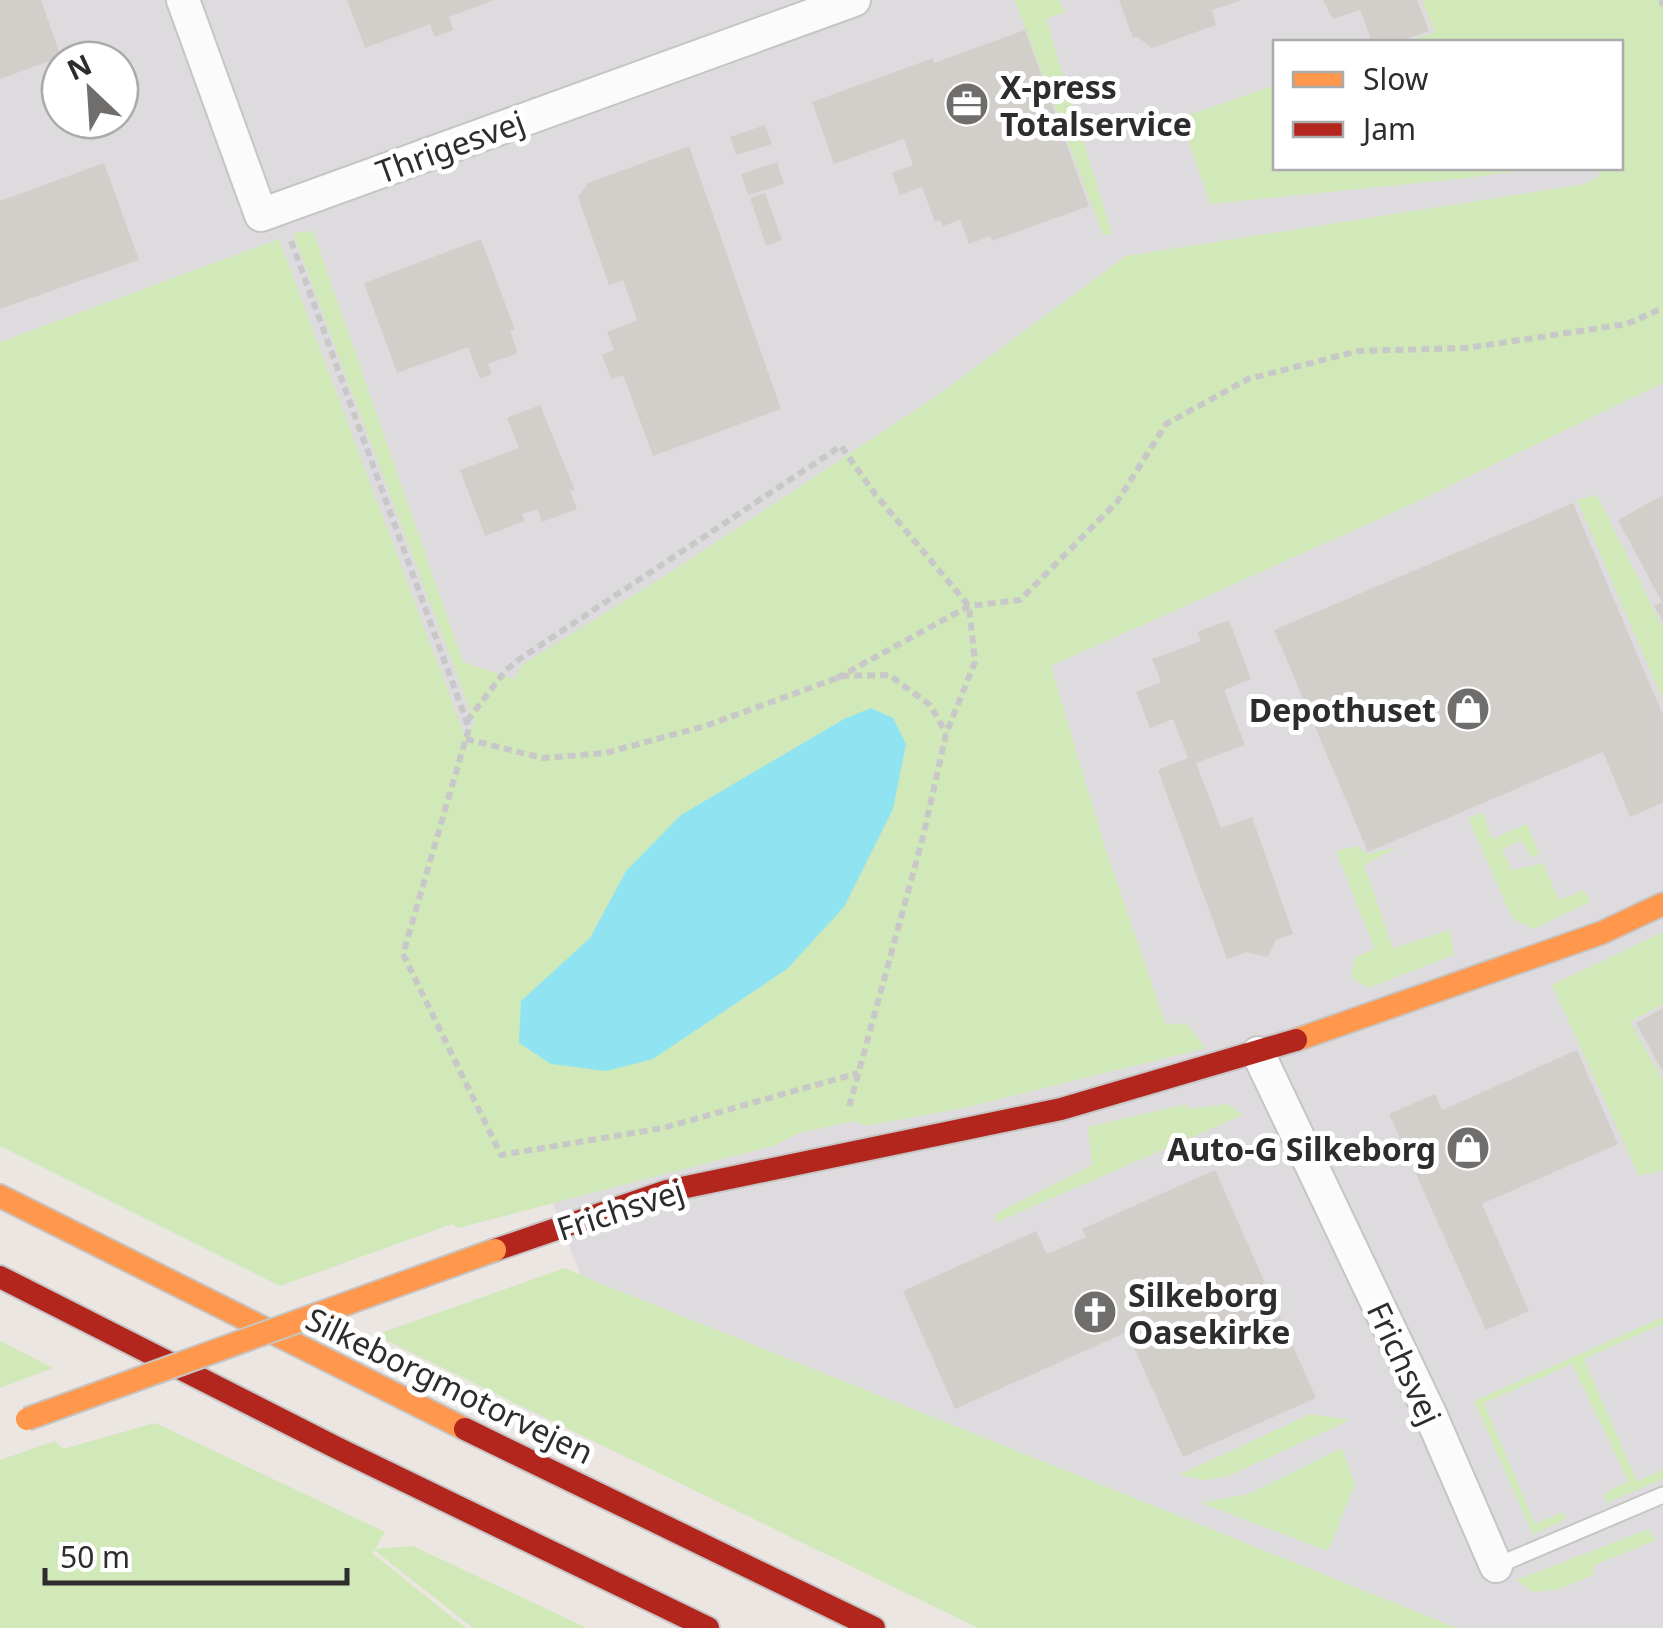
<svg xmlns="http://www.w3.org/2000/svg" width="1663" height="1628" font-family="'Noto Sans',sans-serif">
	<style>
		.industrial { fill: #dedbde; fill-rule: evenodd }
		.green { fill: #d1e8b8 }
		.water { fill: #90e4f2 }
		.building { fill: #d2cfcb }
		.lines { fill: none; stroke-linecap: round; stroke-linejoin: round }
		.lane-casing { stroke: #c6c5c5; stroke-width: 19 }
		.street-casing { stroke: #c6c5c5; stroke-width: 36 }
		.slow-casing { stroke: #c6c5c5; stroke-width: 26 }
		.jam-casing { stroke: #c6c5c5; stroke-width: 26 }
		.path { stroke: #c8c8c8; stroke-width: 6; stroke-dasharray: 8 5; stroke-linecap: butt }
		.lane { stroke: #fcfbfb; stroke-width: 15 }
		.street { stroke: #fcfbfb; stroke-width: 32 }
		.slow { stroke: #ff974d; stroke-width: 22 }
		.jam { stroke: #b3261e; stroke-width: 22 }
		.slow-bridge-casing { stroke: #c6c5c5; stroke-width: 26; stroke-linecap: butt }
		.slow-bridge { stroke: #ff974d; stroke-width: 22 }
		.labels { text-anchor: middle; dominant-baseline: central; stroke-width: 10; stroke-linejoin: round; paint-order: stroke }
		.poi-label { font-size: 32px; font-weight: bold; fill: #2d2d2d; stroke: #fff; text-anchor: start }
		.street-label { font-size: 32px; fill: #2d2d2d; stroke: #fff }
	</style>
	<rect width="100%" height="100%" fill="#ebe6e2"/>
	<path class="industrial" d="M0 0H1529L1546 42H1276V168H1597L1601 176 1586 184 1052 665 1410 505 1663 383V1628H1447L587 1292 206 303 0 390ZM60 60H120V120H60Z"/>
	<g class="green">
		<path d="M1015 0H1058L1065 12 1046 19 1112 234 1103 235Z"/>
		<path d="M1422 0H1663V383L1410 505 1051 666 1103 841 1166 1025 1186 1023 1206 1048 965 1108 865 1126 855 1121 799 1133 773 1146 458 1228 452 1224 280 1286 0 1146V342L279 239 464 734 475 724 293 233 313 231 463 662 514 679 523 664 669 573 935 397 1126 256 1585 184 1600 176 1597 168H1620V42H1406L1435 32Z"/>
		<path d="M1275 85 1276 168H1538L1467 178 1210 204 1181 118Z"/>
		<path d="M1597 495 1663 628V700L1577 500Z"/>
		<path d="M1483 812 1492 839 1527 824 1539 853 1531 858 1522 841 1502 849 1512 870 1543 863 1559 900 1584 890 1590 902 1533 929 1512 918 1468 818Z"/>
		<path d="M1358 846 1367 854 1398 847 1364 865 1393 948 1450 930 1454 955 1368 988 1352 978 1354 959 1374 948 1336 851Z"/>
		<path d="M1663 932V1004L1630 1022 1663 1080V1170L1639 1176 1552 985Z"/>
		<path d="M1186 1104 1188 1109 1227 1104 1243 1115 995 1223V1214L1092 1165 1088 1127Z"/>
		<path d="M565 1268 590 1279 1457 1628H978L375 1335Z"/>
		<path d="M1663 1317V1324L1584 1359 1637 1481 1663 1470V1479L1607 1503 1603 1494 1628 1481 1572 1364 1484 1403 1535 1524 1563 1512 1566 1519 1533 1535 1474 1401Z"/>
		<path d="M0 1341 53 1368 0 1388Z"/>
		<path d="M1310 1414 1350 1420 1229 1476 1205 1480 1179 1475Z"/>
		<path d="M155 1423 385 1532 375 1549 413 1546 587 1628H473L374 1550 372 1553 466 1628H0V1460L55 1441 63 1449Z"/>
		<path d="M1342 1448 1355 1484 1328 1551 1201 1503 1248 1494Z"/>
		<path d="M1649 1529 1656 1540 1595 1565 1593 1575 1560 1589 1532 1592 1516 1580Z"/>
	</g>
	<path class="water" d="M871 708 893 718 906 744 893 809 844 907 787 969 653 1059 606 1071 551 1064 519 1043 521 1001 590 938 626 871 681 815 844 719Z"/>
	<g class="building">
		<path d="M0 0H41L61 57 0 79Z"/>
		<path d="M347 0H494L449 17 453 30 435 37 430 24 365 48Z"/>
		<path d="M1119 0H1240V1L1212 10 1216 25 1152 48 1137 37 1133 38Z"/>
		<path d="M1323 0H1417L1429 31 1398 42H1372L1360 10 1333 19Z"/>
		<path d="M1025 30 1089 206 992 241 990 236 969 244 960 220 943 226 940 220 935 222 922 187 900 195 892 173 913 165 904 139 834 164 812 102 933 58 934 63Z"/>
		<path d="M765 125 772 144 736 155 730 137Z"/>
		<path d="M689 146 781 409 653 456 623 375 611 379 602 355 614 350 607 332 637 320 623 280 609 285 578 197 588 183Z"/>
		<path d="M777 162 784 184 748 195 741 174Z"/>
		<path d="M104 163 139 260 0 309V201Z"/>
		<path d="M765 193 782 240 766 246 750 198Z"/>
		<path d="M481 239 515 330 510 331 518 353 488 364 492 374 480 379 468 347 397 373 364 283Z"/>
		<path d="M540 405 575 490 570 491 577 509 542 522 537 509 522 514 525 521 485 536 460 470 519 448 507 418Z"/>
		<path d="M1663 495V621L1654 606 1662 602 1618 520Z"/>
		<path d="M1573 503 1663 715V803L1630 817 1603 752 1368 852 1274 630Z"/>
		<path d="M1229 620 1251 679 1224 690 1245 745 1196 763 1221 828 1252 817 1293 934 1276 940 1268 957 1246 952 1227 959 1158 770 1188 758 1173 719 1150 728 1136 692 1161 682 1152 659 1201 641 1197 632Z"/>
		<path d="M1663 1008V1072L1636 1023Z"/>
		<path d="M1577 1050 1618 1144 1482 1204 1529 1311 1486 1330 1389 1114 1435 1094 1442 1110Z"/>
		<path d="M1215 1170 1316 1398 1183 1457 1127 1332 955 1409 903 1291 1036 1231 1047 1254 1086 1237 1082 1229Z"/>
	</g>
	<g class="lines">
		<defs>
			<path id="lane" d="M1496 1566 1663 1495"/>
			<g id="street">
				<path d="M183 0 261 215 854 0"/>
				<path d="M1258 1053 1431 1416 1496 1566"/>
			</g>
			<g id="slow">
				<path d="M1296 1040 1601 933 1663 904"/>
				<path d="M0 1196 465 1429"/>
			</g>
			<g id="jam">
				<path d="M495 1250 667 1191 1061 1109 1296 1040"/>
				<path d="M0 1277 337 1448 708 1628"/>
				<path d="M465 1429 874 1628"/>
			</g>
		</defs>
		<use href="#lane" class="lane-casing"/>
		<use href="#street" class="street-casing"/>
		<use href="#slow" class="slow-casing"/>
		<use href="#jam" class="jam-casing"/>
		<g class="path">
			<path d="M1661 0 1663 6"/>
			<path d="M291 241 469 728 403 954 501 1155 663 1128 858 1073"/>
			<path d="M837 678 969 606 1020 600 1117 502 1166 424 1248 379 1358 351 1467 348 1627 324 1663 308"/>
			<path d="M467 721 506 670 521 658 841 446 875 494 969 606 975 662 946 734 923 837 848 1111"/>
			<path d="M466 739 543 758 605 753 705 726 843 676 889 675 930 705 946 733"/>
		</g>
		<use href="#lane" class="lane"/>
		<use href="#street" class="street"/>
		<use href="#slow" class="slow"/>
		<use href="#jam" class="jam"/>
		<defs>
			<path id="slow-bridge" d="M27 1419 495 1250"/>
		</defs>
		<use href="#slow-bridge" class="slow-bridge-casing"/>
		<use href="#slow-bridge" class="slow-bridge"/>
	</g>
	<defs>
		<symbol id="office-disc" viewBox="-11 -11 22 22"><circle r="9.5" fill="#706e6c" stroke="#fff"/><path d="M-6-3h4V-5.5h4V-3h4V5H-6ZM-1-4.5V-3h2v-1.5ZM-6 0V1H6V0Z" fill="#fff"/></symbol>
		<symbol id="shop-disc" viewBox="-11 -11 22 22"><circle r="9.5" fill="#706e6c" stroke="#fff"/><path d="M-5-2.5h2.3a2.7 3.5 0 0 1 5.4 0H5L5.5 6h-11ZM-1.5-2.5h3a1.5 2.3 0 0 0-3 0Z" fill="#fff"/></symbol>
		<symbol id="church-disc" viewBox="-11 -11 22 22"><circle r="9.5" fill="#706e6c" stroke="#fff"/><path d="M-1.2-6h2.4v3.5h3.3v2.4h-3.3V6h-2.4V-.1h-3.3v-2.4h3.3Z" fill="#fff"/></symbol>
	</defs>
	<g fill-rule="evenodd">
		<use href="#office-disc" x="942" y="79" width="50" height="50"/>
		<use href="#shop-disc" x="1443" y="684" width="50" height="50"/>
		<use href="#shop-disc" x="1443" y="1123" width="50" height="50"/>
		<use href="#church-disc" x="1070" y="1287" width="50" height="50"/>
	</g>
	<g class="labels">
		<g class="poi-label">
			<text x="1000" y="86">X-press<tspan x="1000" dy="37">Totalservice</tspan></text>
			<text x="1436" y="709" text-anchor="end">Depothuset</text>
			<text x="1436" y="1148" text-anchor="end">Auto-G Silkeborg</text>
			<text x="1128" y="1294">Silkeborg<tspan x="1128" dy="37">Oasekirke</tspan></text>
		</g>
		<g class="street-label">
			<text transform="translate(450 146) rotate(-20)">Thrigesvej</text>
			<text transform="translate(620 1209) rotate(-18)">Frichsvej</text>
			<text transform="translate(1405 1363) rotate(65)">Frichsvej</text>
			<text transform="translate(450 1385) rotate(26)">Silkeborgmotorvejen</text>
		</g>
	</g>
	<rect x="1273" y="40" width="350" height="130" fill="#ffffff" stroke="#ababab" stroke-width="2.5"/>
	<rect x="1293" y="72" width="50" height="15" fill="#ff974d" stroke="#ababab" stroke-width="2.5"/>
	<text x="1363" y="90" font-size="30" fill="#2d2d2d">Slow</text>
	<rect x="1293" y="122" width="50" height="15" fill="#b3261e" stroke="#ababab" stroke-width="2.5"/>
	<text x="1363" y="140" font-size="30" fill="#2d2d2d">Jam</text>
	<g transform="translate(90 90) rotate(335)"><circle r="48" fill="#ffffff" stroke="#ababab" stroke-width="2.5"/>
	<path d="M0-8L18 38L0 25L-18 38Z" fill="#706e6c"/>
	<text y="-15" font-size="28" font-weight="bold" text-anchor="middle" fill="#2d2d2d">N</text>
	</g>
	<path d="M45 1568v15h302v-15" fill="none" stroke="#2d2d2d" stroke-width="5"/>
	<text x="60" y="1568" font-size="30" fill="#2d2d2d" stroke="#ffffff" stroke-width="8" paint-order="stroke">50 m</text>
</svg>
